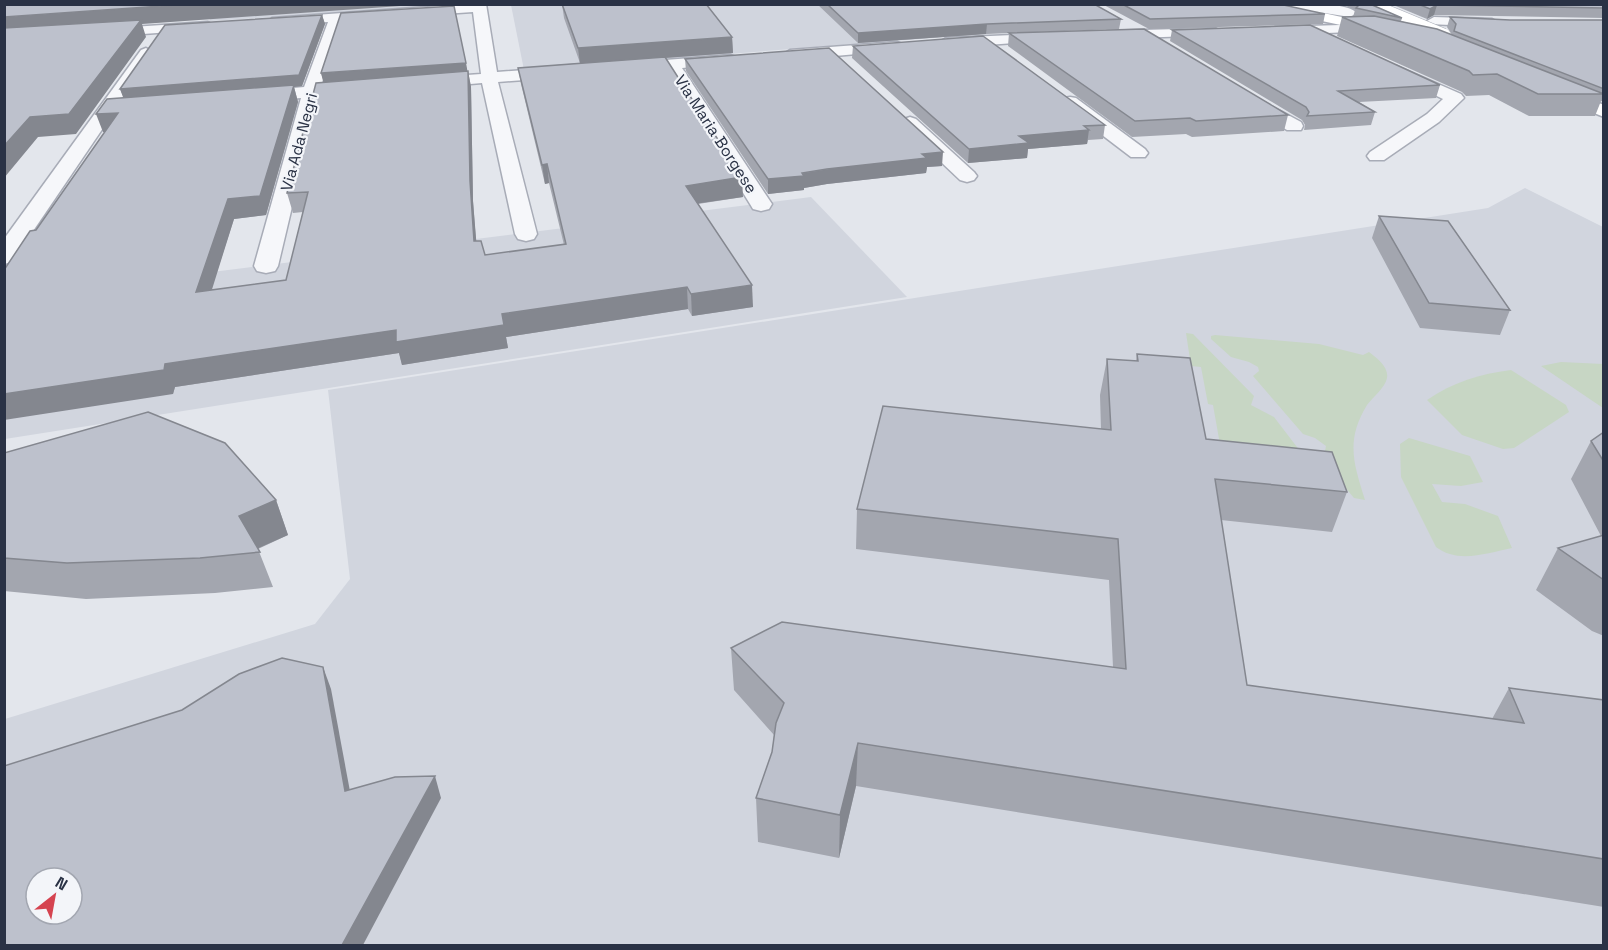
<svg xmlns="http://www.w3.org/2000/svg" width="1608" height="950" font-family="'Space Grotesk',sans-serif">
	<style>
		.built { fill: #d1d5de; fill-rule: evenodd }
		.green { fill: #c7d6c4 }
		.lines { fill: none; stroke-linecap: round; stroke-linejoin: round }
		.minor-casing { stroke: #a8acb7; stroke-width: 3 }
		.secondary-casing { stroke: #a8acb7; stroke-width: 3 }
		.minor { fill: #f6f7fa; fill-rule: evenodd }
		.secondary { fill: #fff; fill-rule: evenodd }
		.secondary-bridge-casing { stroke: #a8acb7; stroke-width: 16; stroke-linecap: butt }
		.secondary-bridge { stroke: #fff; stroke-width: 15 }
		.wall { fill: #a3a6af }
		.shaded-wall { fill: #84878f }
		.building { fill: #bdc1cc; stroke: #84878f; stroke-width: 1.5; fill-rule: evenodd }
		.labels { text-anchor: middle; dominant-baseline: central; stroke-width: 4.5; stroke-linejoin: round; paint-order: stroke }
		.far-street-label { font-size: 16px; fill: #2a3245; stroke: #f3f5f9 }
	</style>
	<rect width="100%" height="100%" fill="#e3e6ec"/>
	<g class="built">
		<path d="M89 4 471 5 209 21 217 7Z"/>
		<path d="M991 4 1034 30 524 70 511 5Z"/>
		<path d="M1525 188 1603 227V945L5 946V719L315 624 350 579 328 390 1488 208ZM36 878H72V914H36Z"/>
		<path d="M811 197 907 297 5 439V298Z"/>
	</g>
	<g class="green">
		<path d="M1186 333 1193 334 1254 396 1251 405 1274 417 1323 481 1224 467 1213 405 1208 404 1201 367 1191 366Z"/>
		<path d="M1215 335 1319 344 1363 355 1369 352C1377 358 1389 367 1387 378 1385 388 1373 397 1367 405 1345 441 1354 464 1365 500L1354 498 1318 455 1325 451 1326 446 1315 438 1303 434 1253 376 1259 371 1258 367 1249 362 1231 357 1211 339V336Z"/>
		<path d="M1561 362 1603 364V408L1541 366Z"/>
		<path d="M1511 370 1566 405 1569 412 1514 448 1503 449 1462 435 1427 400C1453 382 1480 374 1511 370Z"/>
		<path d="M1409 438 1470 456 1483 482 1461 486 1432 484 1442 502 1465 504 1498 516 1512 548C1487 553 1458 564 1436 547L1401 477 1400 444Z"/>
	</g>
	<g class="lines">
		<defs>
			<g id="minor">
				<path d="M470 4H486L497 72 565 67 573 72 565 77 498 82 537 234 534 239 526 241 518 239 515 234 482 83 425 88 417 83 425 78 481 74 473 12 342 21 321 86 359 83 365 84 367 88 365 92 359 93 318 97 278 266 275 271 266 273 257 271 254 266 301 98 252 102 246 101 243 97 246 93 252 92 304 87 328 22 277 25 270 21 272 18Z"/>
				<path d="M1287 4C1303 4 1346 2 1357 13L1350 17 1293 8Z"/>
				<path d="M1434 17 1492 19 1499 23 1492 27 1429 24 1427 21Z"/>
				<path d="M208 22 215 26 213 29 101 37 94 33 101 29Z"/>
				<path d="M1373 24 1378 25 1380 28 1378 31 1275 35 1268 31 1275 27Z"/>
				<path d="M1215 28 1222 32 1220 35 1107 39 1100 35 1107 31Z"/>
				<path d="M1053 33 1058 34 1060 37 1058 40 946 48 938 43 946 38Z"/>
				<path d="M897 42 902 44 905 47 902 50 790 60 782 55 790 50Z"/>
				<path d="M146 48 154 53 12 262 4 264V239L141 50Z"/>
				<path d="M730 55 736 57 738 60 736 63 682 68 772 204 769 209 761 211 753 209 750 204 667 70 626 73 618 68 626 63Z"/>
				<path d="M1397 66 1461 94 1464 98 1439 122 1384 160H1370L1367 156 1370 152 1427 114 1443 99 1391 74 1389 71 1391 68Z"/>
				<path d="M1247 93 1301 122 1303 126 1301 130H1287L1241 102 1238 98 1241 94Z"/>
				<path d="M1070 97 1076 98 1145 149 1148 153 1145 157H1131L1064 106 1061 102 1064 98Z"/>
				<path d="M910 117 916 119 974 172 977 176 974 180 967 182 960 180 904 127 901 123 904 119Z"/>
			</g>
			<g id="secondary">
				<path d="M1254 4H1282L1383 26 1390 30 1383 34 1260 8Z"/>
				<path d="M1556 86 1604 105V117L1550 95 1547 91 1550 87Z"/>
			</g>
		</defs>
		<use href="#minor" class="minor-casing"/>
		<use href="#secondary" class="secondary-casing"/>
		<use href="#minor" class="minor"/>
		<use href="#secondary" class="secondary"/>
		<defs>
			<path id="secondary-bridge" d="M1366 4 1443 36"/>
		</defs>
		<use href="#secondary-bridge" class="secondary-bridge-casing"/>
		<use href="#secondary-bridge" class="secondary-bridge"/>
	</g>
	<g class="wall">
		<path d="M562 4 732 37 733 53 665 58 743 197 698 204 753 307 692 316 688 309 506 337 508 348 402 365 399 353 175 387 173 394 36 230 105 132H103L124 98 120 89 322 15 325 24 302 86 294 87 298 102 266 215 234 219 211 290 286 280 303 212 293 213 287 193 324 82 321 73 468 71 471 87 473 201 476 241 485 255 564 245 549 183 545 184 521 84 518 68 580 63 564 18Z"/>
		<path d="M817 4H1094L1121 19 1119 29 1037 32 1288 115 1284 131 1192 137 1186 134 1132 137 1008 46 1009 33 986 34 858 43Z"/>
		<path d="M1102 4H1279L1325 14 1323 24 1149 29Z"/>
		<path d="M1340 4H1370L1402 18 1401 21 1452 35 1447 27 1450 17 1510 20H1604V102L1601 101 1595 116H1529L1489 95 1466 96 1462 92 1337 36 1342 17H1353L1355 10 1344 5Z"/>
		<path d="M1391 4H1604V18L1434 15 1427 19Z"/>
		<path d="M1172 30 1440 85 1436 98 1359 102 1375 112 1371 125 1304 130 1305 125 1302 120 1170 41Z"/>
		<path d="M853 46 1105 125 1103 139 1088 140 1087 144 1028 149 1027 158 968 163 852 58Z"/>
		<path d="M685 59 942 166 927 167 926 173 827 184 804 188V190L768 194 686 71Z"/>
		<path d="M1379 216 1510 310 1500 335 1420 328 1372 238Z"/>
		<path d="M1137 354 1206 439 1347 492 1332 532 1221 520 1247 685 1492 719 1509 688 1604 700V907L856 786 839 858 758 842 756 798 772 752 774 735 734 690 731 648 1113 667 1109 580 856 549 857 509 1101 429 1100 395 1107 359 1136 361Z"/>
		<path d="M1604 432V636L1592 631 1536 590 1558 548 1601 536 1571 479 1591 441Z"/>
		<path d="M4 453 276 500 288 535 258 549 273 587 215 593 86 599 4 591Z"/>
	</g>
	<g class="shaded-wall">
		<path d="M190 4H429L142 24 146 37 76 134 38 137 4 178V17Z"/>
		<path d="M1437 5 1434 15 1427 19 1430 9Z"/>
		<path d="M322 15 325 24 302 86 294 87 298 102 266 215 234 219 204 315 120 89Z"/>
		<path d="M987 24 986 34 858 43V33Z"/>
		<path d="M732 37 733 53 580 64 578 48Z"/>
		<path d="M466 63 468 74 324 85 321 73Z"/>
		<path d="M468 71 471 87 473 201 478 262 474 241 470 181Z"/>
		<path d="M118 113 124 130 103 132 96 114Z"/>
		<path d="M1089 130 1087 144 1028 149 1027 158 968 163 969 149 1019 136Z"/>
		<path d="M943 152 942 166 927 167 926 173 827 184 804 188V190L768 194V179L922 154Z"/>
		<path d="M547 164 549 183 545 184 542 165Z"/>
		<path d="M742 177 743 197 687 205 686 186Z"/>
		<path d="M752 285 753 307 692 316 691 294Z"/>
		<path d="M687 287 688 309 506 337 508 348 402 365 399 353 175 387 173 394 4 420V394L165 364Z"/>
		<path d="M276 500 288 535 252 551 239 516Z"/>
		<path d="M323 667 331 689 354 813 345 791Z"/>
		<path d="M858 743 856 786 839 858 840 815Z"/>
		<path d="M435 776 441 798 363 945H342Z"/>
	</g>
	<g class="building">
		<path d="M4 4H190L4 17Z"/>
		<path d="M562 4H706L732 37 578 48Z"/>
		<path d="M827 4H1094L1121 19 987 24 858 33Z"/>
		<path d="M1122 4H1279L1325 14 1150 19Z"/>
		<path d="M1360 4H1370L1402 18 1356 8Z"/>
		<path d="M1418 4H1604V8L1437 5 1430 9Z"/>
		<path d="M454 6 466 63 321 73 341 13Z"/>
		<path d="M322 15 299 75 120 89 165 25Z"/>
		<path d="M1374 16 1437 29 1604 94H1538L1497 74 1473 75 1469 71 1342 17Z"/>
		<path d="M1450 17 1510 20H1604V89L1454 31 1456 24Z"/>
		<path d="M141 20 69 114 30 117 4 146V28Z"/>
		<path d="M1310 25 1440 85 1338 91 1375 112 1307 116 1309 112 1306 107 1172 30Z"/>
		<path d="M1144 29 1288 115 1196 121 1190 118 1135 121 1009 33Z"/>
		<path d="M983 36 1105 125 1084 126 1089 130 1019 136 1029 143 969 149 853 46Z"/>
		<path d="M829 48 943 152 922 154 927 158 827 169 802 173 804 176 768 179 685 59Z"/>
		<path d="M665 57 742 177 686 186 752 285 691 294 687 287 502 314 504 325 396 342V330L165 364 164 370 4 394V270L30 231 36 230 118 113 96 114 107 99 294 85 260 196 228 199 196 292 286 280 308 192 287 193 316 83 468 71 470 181 474 241H481L485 255 566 244 547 164 542 165 518 68Z"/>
		<path d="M1379 216 1448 221 1510 310 1429 303Z"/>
		<path d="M1137 354 1190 358 1206 439 1332 452 1347 492 1215 479 1247 685 1524 723 1509 688 1604 700V859L858 743 840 815 756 798 772 752 776 723 784 703 731 648 782 622 1126 669 1118 539 857 509 883 406 1111 430 1107 359 1138 361Z"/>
		<path d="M148 412 225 443 276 500 239 516 260 552 200 558 67 563 4 558V453Z"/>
		<path d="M1604 432V462L1591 441Z"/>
		<path d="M1604 535V580L1558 548Z"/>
		<path d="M282 658 323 667 345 791 395 777 435 776 342 945H4V766L182 710 239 674ZM36 878H72V914H36Z"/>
	</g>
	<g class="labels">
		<g class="far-street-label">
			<text transform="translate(716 134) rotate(57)">Via Maria Borgese</text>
			<text transform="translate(299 142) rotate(-75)">Via Ada Negri</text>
		</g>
	</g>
	<rect width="1608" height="950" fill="none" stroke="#2a3245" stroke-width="12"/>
	<g transform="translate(54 896) rotate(31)"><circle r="28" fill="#f3f5f9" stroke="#a3a7b1" stroke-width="1.5"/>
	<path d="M0-4.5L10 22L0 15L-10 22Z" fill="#d54350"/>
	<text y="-9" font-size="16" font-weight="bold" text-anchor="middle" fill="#2a3245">N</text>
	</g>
</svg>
